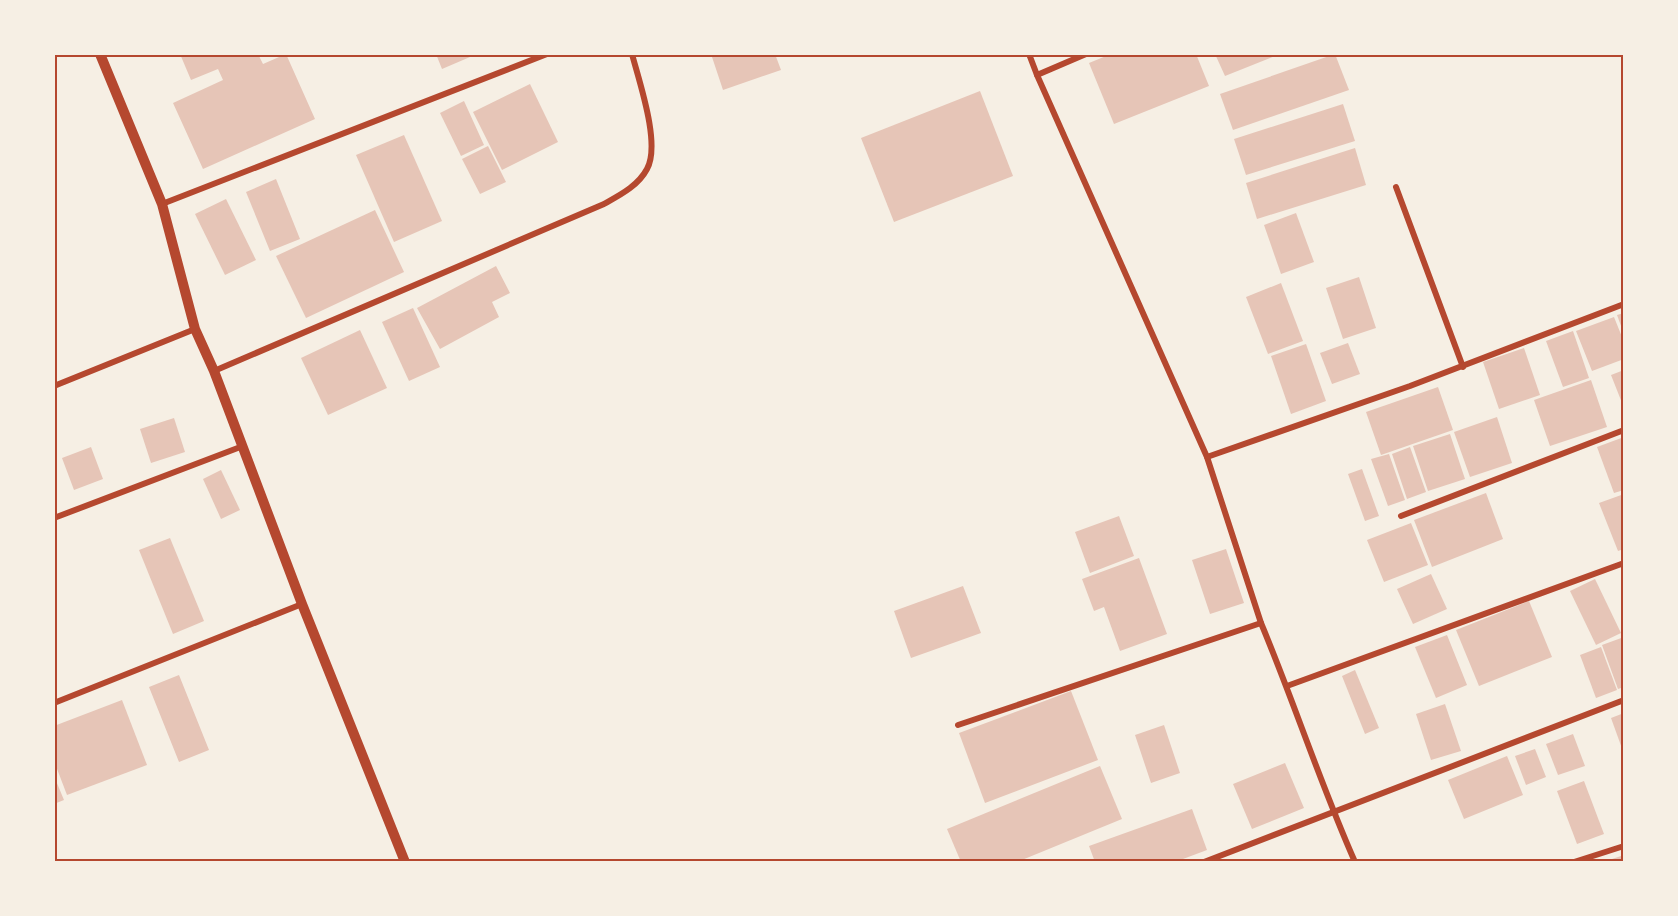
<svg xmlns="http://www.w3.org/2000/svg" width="1678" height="916" font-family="Jost,sans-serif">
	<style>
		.building { fill: #e6c5b7 }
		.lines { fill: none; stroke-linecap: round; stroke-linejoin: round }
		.minor { stroke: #b5482f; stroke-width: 6 }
		.tertiary { stroke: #b5482f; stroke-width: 10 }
		.neatline { fill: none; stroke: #b5482f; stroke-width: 2 }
	</style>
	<rect width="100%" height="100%" fill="#f6efe4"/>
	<g class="building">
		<path d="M180 54H258L263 64 286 54 315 119 203 169 173 103 223 80 218 69 191 80Z"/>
		<path d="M436 54H477L442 69Z"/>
		<path d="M711 54H775L781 70 723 90Z"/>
		<path d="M1111 54H1196L1209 86 1114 124 1089 63Z"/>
		<path d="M1215 54H1280L1225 76Z"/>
		<path d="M1335 54 1349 90 1233 130 1220 94Z"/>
		<path d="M530 84 558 142 502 170 473 112Z"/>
		<path d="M980 91 1013 176 894 222 861 138Z"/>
		<path d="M464 101 484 145 461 156 440 113Z"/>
		<path d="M1343 104 1355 141 1246 175 1234 139Z"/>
		<path d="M404 135 442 221 394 242 356 155Z"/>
		<path d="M488 146 506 182 480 194 462 159Z"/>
		<path d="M1355 148 1366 185 1257 219 1246 183Z"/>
		<path d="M276 179 300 239 270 251 246 192Z"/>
		<path d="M226 199 256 260 225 275 195 214Z"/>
		<path d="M375 210 404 272 306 318 276 256Z"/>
		<path d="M1296 213 1314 262 1281 274 1264 225Z"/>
		<path d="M496 266 510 293 492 302 499 317 440 349 417 308Z"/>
		<path d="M1359 277 1376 328 1343 339 1326 288Z"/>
		<path d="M1281 283 1303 341 1268 354 1246 297Z"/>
		<path d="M413 308 440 367 409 381 382 322Z"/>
		<path d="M1624 313V334L1617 315Z"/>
		<path d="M1614 317 1624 342V359L1592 371 1576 331Z"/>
		<path d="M360 330 387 388 328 415 301 358Z"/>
		<path d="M1573 331 1589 378 1563 387 1546 341Z"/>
		<path d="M1348 343 1360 374 1332 384 1320 353Z"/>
		<path d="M1306 344 1326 401 1291 414 1271 356Z"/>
		<path d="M1524 348 1540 395 1499 409 1483 362Z"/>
		<path d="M1624 370V408L1611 375Z"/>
		<path d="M1591 380 1607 427 1550 446 1534 400Z"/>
		<path d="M1438 387 1453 430 1381 455 1366 412Z"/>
		<path d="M1497 417 1512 463 1470 477 1454 432Z"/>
		<path d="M174 418 185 452 151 463 140 429Z"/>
		<path d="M1450 434 1465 479 1428 491 1413 446Z"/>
		<path d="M1624 437V490L1614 493 1597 447Z"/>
		<path d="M91 447 103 479 74 490 62 458Z"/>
		<path d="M1410 447 1426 492 1407 499 1392 454Z"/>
		<path d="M1389 454 1405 500 1388 506 1371 459Z"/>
		<path d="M1362 469 1379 516 1365 521 1348 474Z"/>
		<path d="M221 470 240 510 221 519 203 479Z"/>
		<path d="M1486 493 1503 539 1432 567 1414 520Z"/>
		<path d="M1624 494V549L1618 551 1599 503Z"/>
		<path d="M1119 516 1134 556 1090 573 1075 532Z"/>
		<path d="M1411 523 1428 565 1384 582 1367 540Z"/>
		<path d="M170 538 204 621 173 634 139 550Z"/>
		<path d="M1226 549 1244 603 1210 614 1192 560Z"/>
		<path d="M1139 558 1167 634 1120 651 1104 607 1094 611 1082 579Z"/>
		<path d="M1431 574 1447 609 1413 624 1397 589Z"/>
		<path d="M1595 579 1621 633 1596 645 1570 591Z"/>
		<path d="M963 586 981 633 911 658 894 611Z"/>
		<path d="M1529 601 1552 657 1479 686 1456 630Z"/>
		<path d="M1447 635 1467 685 1436 698 1415 647Z"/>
		<path d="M1624 637V687L1618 689 1602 645Z"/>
		<path d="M1601 647 1617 690 1596 698 1580 655Z"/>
		<path d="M1355 670 1379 728 1365 734 1342 676Z"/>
		<path d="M179 675 209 750 179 762 149 687Z"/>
		<path d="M1071 691 1098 760 985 803 959 733Z"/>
		<path d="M122 700 147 765 67 795 54 761V726Z"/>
		<path d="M1445 704 1461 751 1431 760 1416 714Z"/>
		<path d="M1624 713V754L1611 718Z"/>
		<path d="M1164 725 1180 773 1151 783 1135 735Z"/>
		<path d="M1573 734 1585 766 1558 775 1546 744Z"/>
		<path d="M1535 749 1546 777 1526 785 1515 756Z"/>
		<path d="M1507 756 1523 795 1464 819 1448 780Z"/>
		<path d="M1285 763 1304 808 1252 829 1233 784Z"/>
		<path d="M1100 766 1122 819 1017 862H961L947 829Z"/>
		<path d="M54 776 64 800 54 804Z"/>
		<path d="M1584 781 1604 834 1577 844 1557 791Z"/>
		<path d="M1192 809 1207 850 1175 862H1095L1089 846Z"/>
		<path d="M1624 855V862H1603Z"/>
	</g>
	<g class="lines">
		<g class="minor">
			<path d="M1029 54 1037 75 1086 54"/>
			<path d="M1037 75 1207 457 1261 623"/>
			<path d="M1396 187 1463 367"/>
			<path d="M162 204 547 54"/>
			<path d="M214 371 604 204C620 195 638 186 647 169 661 144 639 81 632 54"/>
			<path d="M54 386 195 329"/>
			<path d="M1207 457 1410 386 1624 304"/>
			<path d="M1401 516 1624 430"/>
			<path d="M54 518 243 446"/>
			<path d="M1287 686 1624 563"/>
			<path d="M54 703 302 604"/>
			<path d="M958 725 1261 623C1294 702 1320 783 1355 862"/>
			<path d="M1204 862 1624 700"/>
			<path d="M1574 862 1624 846"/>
		</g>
		<path class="tertiary" d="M100 54 162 204 195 329 214 371 302 604 405 862"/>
	</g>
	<rect width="1678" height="916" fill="none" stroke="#f6efe4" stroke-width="111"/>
	<rect x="56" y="56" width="1566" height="804" class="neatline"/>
</svg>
